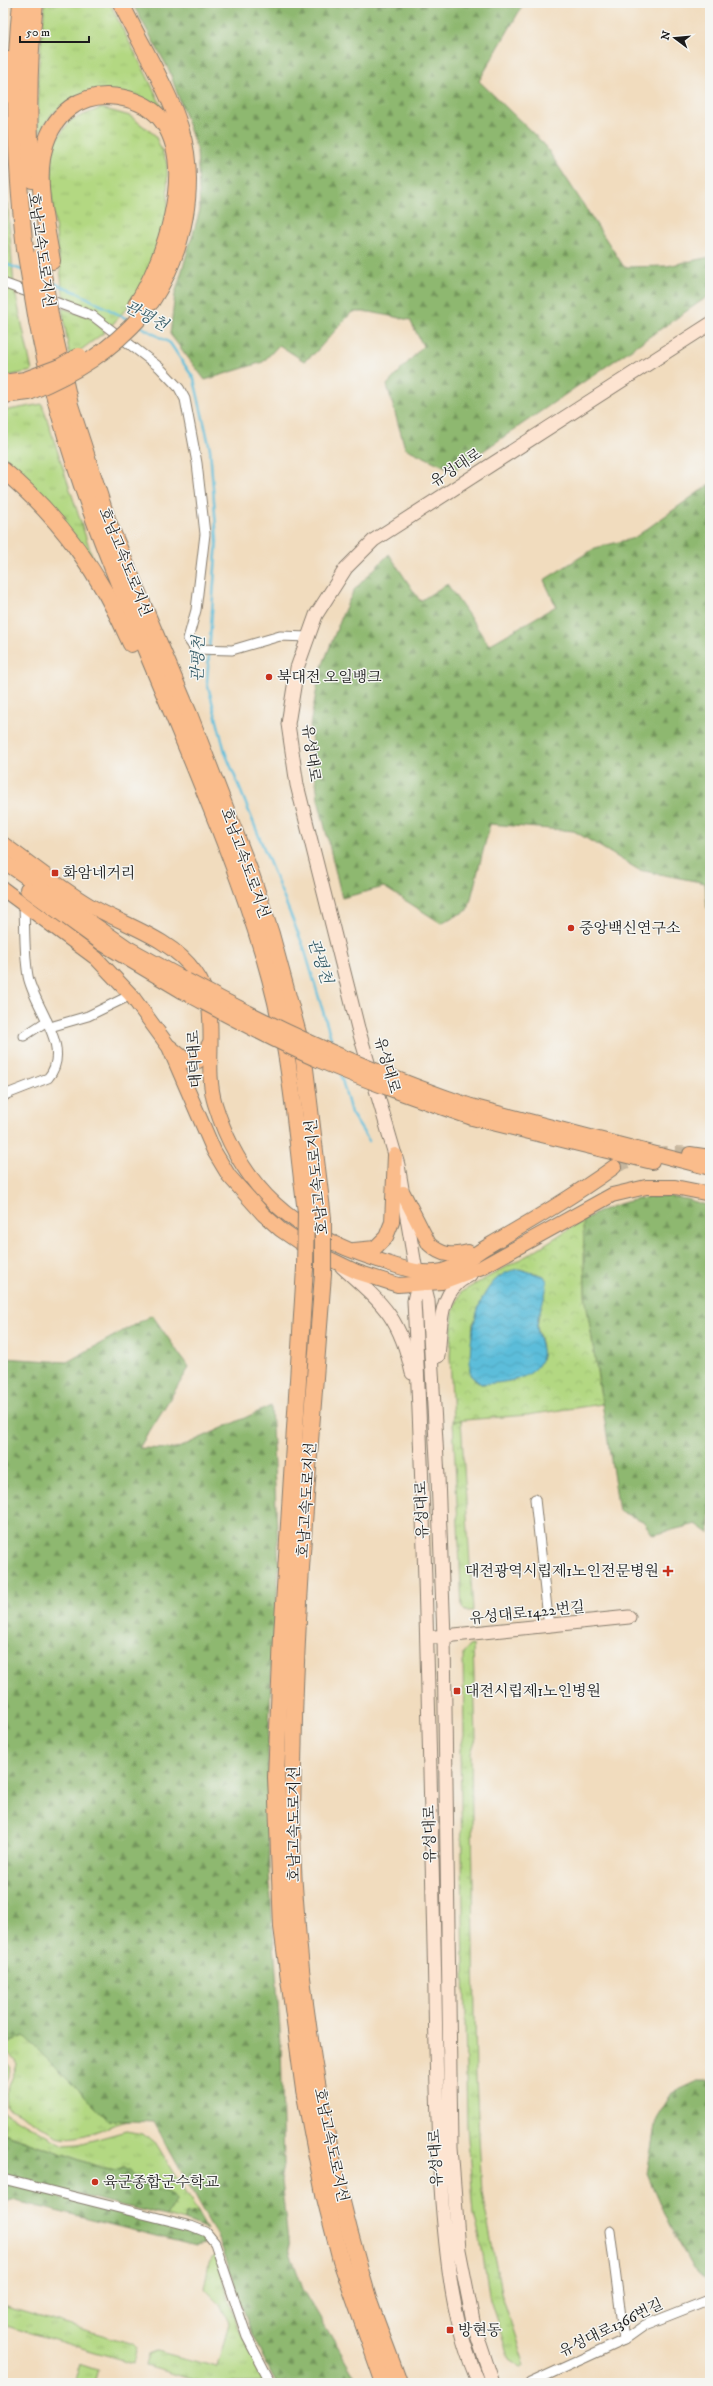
<svg xmlns="http://www.w3.org/2000/svg" width="713" height="2386" font-family="'IM FELL DW Pica','Noto Serif KR',serif">
	<style>
		.grass { fill: url(#grass-tufts); stroke: #687a4f }
		.forest { fill: url(#forest-firs); stroke: #556a46 }
		.park { fill: url(#park-crowns); stroke: #687a4f; fill-rule: evenodd }
		.water { fill: url(#water-waves); stroke: #3c6c7b }
		.lines { fill: none; stroke-linecap: round; stroke-linejoin: round }
		.stream { stroke: #5cbdda; stroke-width: 2.5 }
		.primary-tunnel { stroke: #c6b69e; stroke-width: 14; stroke-dasharray: 14 7; stroke-linecap: butt }
		.street-casing { stroke: #867c6d; stroke-width: 11 }
		.secondary-casing { stroke: #867c6d; stroke-width: 15 }
		.primary-casing { stroke: #867c6d; stroke-width: 16 }
		.highway-casing { stroke: #867c6d; stroke-width: 18 }
		.street { stroke: #fff; stroke-width: 9 }
		.secondary { stroke: #fde4d1; stroke-width: 13 }
		.primary { stroke: #fabc8b; stroke-width: 14 }
		.highway { stroke: #fabc8b; stroke-width: 16 }
		.primary-bridge-casing { stroke: #867c6d; stroke-width: 16; stroke-linecap: butt }
		.highway-bridge-casing { stroke: #867c6d; stroke-width: 18; stroke-linecap: butt }
		.primary-bridge { stroke: #fabc8b; stroke-width: 14 }
		.highway-bridge { stroke: #fabc8b; stroke-width: 16 }
		.poi-dot { fill: #c8321e; stroke: #f6f6f2; stroke-width: 1.5 }
		.labels { text-anchor: middle; dominant-baseline: central; stroke-width: 3; stroke-linejoin: round; paint-order: stroke }
		.street-label { font-size: 15px; fill: #1c1c1c; stroke: #f6f6f2 }
		.poi-label { font-size: 15px; fill: #1c1c1c; stroke: #f6f6f2; text-anchor: start }
		.water-label { font-size: 16px; font-style: italic; fill: #365c68; stroke: #f6f6f2 }
	</style>
	<defs>
		<pattern id="grass-tufts" width="24" height="20" patternUnits="userSpaceOnUse"><rect width="24" height="20" fill="#b3d882"/><path d="M3 7l-1-3M5 7V3M7 7l1-3M15 17l-1-3M17 17v-4M19 17l1-3" fill="none" stroke="#99b970"/></pattern>
		<pattern id="forest-firs" width="22" height="20" patternUnits="userSpaceOnUse"><rect width="22" height="20" fill="#8eb870"/><path d="M5 1l3.5 6h-7zM16 11l3.5 6h-7z" fill="#73955b"/></pattern>
		<pattern id="park-crowns" width="20" height="18" patternUnits="userSpaceOnUse"><rect width="20" height="18" fill="#b3d882"/><path d="M2 6a3 3 0 1 1 6 0M12 15a3 3 0 1 1 6 0" fill="none" stroke="#99b970"/></pattern>
		<pattern id="water-waves" width="16" height="10" patternUnits="userSpaceOnUse"><rect width="16" height="10" fill="#5cbdda"/><path d="M0 5q4-4 8 0t8 0" fill="none" stroke="#4fa2ba"/></pattern>
	</defs>
	<rect width="100%" height="100%" fill="#f6f6f2"/>
	<filter id="ink" filterUnits="userSpaceOnUse"><feTurbulence type="fractalNoise" baseFrequency=".025" numOctaves="2"/><feDisplacementMap in="SourceGraphic" scale="8" xChannelSelector="R" yChannelSelector="G"/><feConvolveMatrix kernelMatrix="1 2 1 2 8 2 1 2 1" color-interpolation-filters="sRGB"/></filter>
	<filter id="wash" filterUnits="userSpaceOnUse"><feTurbulence type="fractalNoise" baseFrequency=".012" numOctaves="4" result="noise"/><feDisplacementMap in="SourceGraphic" scale="16" xChannelSelector="R" yChannelSelector="G"/><feGaussianBlur stdDeviation="0.9" result="paint"/><feColorMatrix in="noise" values="0 0 0 0 0 0 0 0 0 0 0 0 0 0 0 0 0 1.4 0 .05"/><feComposite in="paint" operator="in"/></filter>
	<g filter="url(#wash)">
		<rect width="100%" height="100%" fill="#f1dcbe"/>
		<g class="grass">
			<path d="M45 3H110C128 43 151 79 167 120L136 98 78 97 53 113 38 134V73Z"/>
			<path d="M101 108 130 116 155 135 167 163 168 206 161 243 135 299 111 326 64 303 51 189 53 144 71 120Z"/>
			<path d="M3 148 14 287 32 371 3 377Z"/>
			<path d="M62 308 92 318 105 332 70 358Z"/>
			<path d="M42 404 94 562 3 464V411Z"/>
			<path d="M461 1420 473 1611H465L462 1608 453 1421Z"/>
			<path d="M473 1645 476 1738 471 1753 476 2078 482 2193 501 2292 525 2366 521 2367 509 2359 490 2300 480 2237 474 2215 467 2126 460 1750 464 1736 463 1653 469 1646Z"/>
			<path d="M24 2036 108 2120 129 2121C105 2125 81 2143 57 2136L7 2107 6 2094 17 2065 16 2060 10 2054 3 2055V2046Z"/>
			<path d="M6 2062 11 2068 3 2089V2063Z"/>
			<path d="M3 2112 64 2145 79 2144 126 2131 143 2134 157 2146 197 2212 186 2214 185 2221 166 2216 173 2206 176 2199C163 2188 149 2189 137 2182 132 2178 130 2172 123 2168L116 2171 105 2169 3 2133Z"/>
			<path d="M215 2254 236 2322 265 2383H206L145 2366 148 2354 156 2351 217 2367 229 2323 220 2304 204 2288 209 2263Z"/>
			<path d="M3 2306 133 2344 137 2348 133 2363 3 2325Z"/>
			<path d="M80 2363 98 2369 94 2383H74Z"/>
		</g>
		<g class="forest">
			<path d="M132 3H524L479 81 544 144 624 267 667 266 710 257V295L454 471 405 448 387 385 423 346 410 320 370 312H352L315 353 304 361 279 345 263 362 205 380 170 334 175 294 200 210 197 150 169 70Z"/>
			<path d="M710 484V909L707 908 705 883 639 870 574 831 490 824 468 910 441 923 384 887 342 898 318 799 310 725 320 672 343 613 354 590 389 554 420 601 447 584 489 645 556 606 544 580 595 548 634 538Z"/>
			<path d="M666 1196 686 1199 710 1206V1534L696 1524 653 1535 643 1521 619 1511 585 1295 583 1220C610 1205 636 1197 666 1196Z"/>
			<path d="M152 1315 189 1368 139 1448 176 1449 271 1406 279 1568 272 1660 268 1750 269 1871 281 2045 284 2165 281 2181 289 2249 303 2289 359 2383H276L252 2335 220 2242 154 2122 108 2120 24 2036 3 2046V1358L67 1362Z"/>
			<path d="M698 2081H710V2284L693 2268 669 2225 647 2174 656 2119 672 2093Z"/>
			<path d="M3 2133 105 2169 116 2171 123 2168 129 2171 137 2181 173 2195 176 2199 173 2206 166 2216 3 2177Z"/>
			<path d="M3 2182 189 2229 203 2236 204 2244 196 2246 12 2200 8 2201 3 2214Z"/>
			<path d="M197 2212 207 2230 185 2221 186 2214Z"/>
		</g>
		<path class="park" d="M583 1220 585 1295 602 1404 527 1415 453 1421 450 1355 453 1311 461 1292 528 1255ZM519 1269 544 1276 537 1327 542 1346 509 1381 481 1384 473 1378 470 1372 473 1323Z"/>
		<path class="water" d="M519 1269 544 1276 547 1281C547 1297 538 1310 537 1326 537 1336 544 1346 542 1357 536 1381 501 1383 481 1384L473 1378 470 1372C469 1337 476 1274 519 1269Z"/>
		<g class="lines">
			<g class="stream">
				<path d="M3 263 22 270"/>
				<path d="M51 282 76 292 129 320"/>
				<path d="M140 326 170 343 194 379 210 449 217 540 207 682 225 752 304 948 334 1048"/>
				<path d="M341 1076 351 1113 369 1141"/>
			</g>
		</g>
	</g>
	<g filter="url(#ink)">
		<g class="lines">
			<path class="primary-tunnel" d="M614 1167C642 1154 660 1151 690 1154"/>
			<defs>
				<g id="street">
					<path d="M3 283 93 316 159 367 179 388 185 399 197 463 205 534 196 610 188 639 195 649 232 650 280 636 308 637"/>
					<path d="M50 1027 88 1016 131 995"/>
					<path d="M24 1036 47 1021"/>
					<path d="M3 1097 7 1094 48 1078C74 1048 33 1006 28 976 24 953 25 928 24 906"/>
					<path d="M535 1499 549 1627"/>
					<path d="M3 2179 191 2226 206 2232 215 2243 247 2337 271 2383"/>
					<path d="M610 2231 624 2340"/>
					<path d="M530 2383 624 2340 645 2325 706 2301"/>
				</g>
				<g id="secondary">
					<path d="M342 1267C383 1304 400 1317 412 1373"/>
					<path d="M416 1271 398 1165 358 1028 297 785 288 724 297 668 316 615 346 568 374 540 710 324"/>
					<path d="M438 1356C441 1333 438 1301 457 1284 460 1280 466 1278 470 1275"/>
					<path d="M435 1637 629 1617"/>
					<path d="M479 2383C453 2326 447 2263 442 2202 436 2117 436 2031 434 1945 429 1731 425 1516 414 1301L418 1283 426 1292 428 1300 438 1477 444 1637 451 2147 459 2250 474 2326 493 2383"/>
				</g>
				<g id="primary">
					<path d="M3 844C31 864 59 887 89 905 124 925 171 938 195 972 223 1009 202 1062 215 1104 241 1189 295 1234 378 1260 397 1266 421 1276 442 1271 459 1267 474 1254 488 1246 531 1221 574 1196 614 1167"/>
					<path d="M3 861 128 948 186 980"/>
					<path d="M3 889 96 958 131 995 169 1047 214 1151 229 1176 263 1214 281 1230 309 1249 357 1272 398 1285 442 1282 482 1267 612 1195 646 1187H675L710 1194"/>
					<path d="M27 889 103 944 182 991"/>
					<path d="M170 1047 187 1061H198L210 1043"/>
					<path d="M471 1106 710 1168"/>
					<path d="M472 1118 652 1162"/>
					<path d="M690 1154 710 1157"/>
					<path d="M403 1193 429 1244C442 1256 452 1256 468 1252"/>
					<path d="M354 1250 375 1248 386 1237 392 1222 395 1155"/>
				</g>
				<g id="highway">
					<path d="M21 3C12 85 16 168 25 249"/>
					<path d="M121 3C140 44 166 84 180 127 198 184 184 252 151 302"/>
					<path d="M3 96 8 60"/>
					<path d="M32 180C28 121 28 62 35 3"/>
					<path d="M52 261C47 230 37 189 42 159 49 114 82 87 128 99 142 103 155 110 163 122 196 169 164 262 136 305"/>
					<path d="M51 320 70 405 108 522 189 714 252 877 271 934 303 1052 323 1218"/>
					<path d="M37 321C75 518 172 694 239 881 259 936 277 995 286 1053 295 1106 299 1159 306 1212"/>
					<path d="M3 383 25 380"/>
					<path d="M3 395 29 392"/>
					<path d="M3 470C61 518 101 575 131 644"/>
					<path d="M305 1268 282 1636 276 1777 282 1927 304 2090 324 2194 341 2261 384 2383"/>
					<path d="M323 1274C312 1422 298 1571 294 1719 293 1779 290 1840 295 1900 304 2036 330 2173 370 2304 379 2330 390 2357 399 2383"/>
				</g>
			</defs>
			<use href="#street" class="street-casing"/>
			<use href="#secondary" class="secondary-casing"/>
			<use href="#primary" class="primary-casing"/>
			<use href="#highway" class="highway-casing"/>
			<use href="#street" class="street"/>
			<use href="#secondary" class="secondary"/>
			<use href="#primary" class="primary"/>
			<use href="#highway" class="highway"/>
			<defs>
				<g id="primary-bridge">
					<path d="M186 980C279 1031 371 1072 471 1106"/>
					<path d="M182 991C227 1015 271 1040 318 1060 368 1082 420 1100 472 1118"/>
				</g>
				<g id="highway-bridge">
					<path d="M25 249 37 321"/>
					<path d="M40 257 51 320"/>
					<path d="M25 380 60 367 79 356"/>
					<path d="M29 392C77 372 109 352 144 313"/>
					<path d="M323 1218V1274"/>
					<path d="M305 1268 306 1212"/>
				</g>
			</defs>
			<use href="#primary-bridge" class="primary-bridge-casing"/>
			<use href="#highway-bridge" class="highway-bridge-casing"/>
			<use href="#primary-bridge" class="primary-bridge"/>
			<use href="#highway-bridge" class="highway-bridge"/>
		</g>
	</g>
	<g class="poi-dot">
		<circle cx="269" cy="677" r="4"/>
		<rect x="51" y="869" width="8" height="8" rx="2"/>
		<circle cx="571" cy="928" r="4"/>
		<path d="M666 1565h4v4h4v4h-4v4h-4v-4h-4v-4h4z"/>
		<rect x="453" y="1687" width="8" height="8" rx="2"/>
		<circle cx="95" cy="2182" r="4"/>
		<rect x="446" y="2326" width="8" height="8" rx="2"/>
	</g>
	<g class="labels">
		<g class="street-label">
			<text transform="translate(41 250) rotate(82)">호남고속도로지선</text>
			<text transform="translate(456 468) rotate(-33)">유성대로</text>
			<text transform="translate(125 562) rotate(68)">호남고속도로지선</text>
			<text transform="translate(311 753) rotate(82)">유성대로</text>
			<text transform="translate(245 863) rotate(70)">호남고속도로지선</text>
			<text transform="translate(195 1059) rotate(-93)">대덕대로</text>
			<text transform="translate(387 1065) rotate(74)">유성대로</text>
			<text transform="translate(317 1177) rotate(-96)">호남고속도로지선</text>
			<text transform="translate(307 1500) rotate(-86)">호남고속도로지선</text>
			<text transform="translate(422 1510) rotate(-92)">유성대로</text>
			<text transform="translate(527 1613) rotate(-6)">유성대로1422번길</text>
			<text transform="translate(294 1824) rotate(-90)">호남고속도로지선</text>
			<text transform="translate(430 1834) rotate(-91)">유성대로</text>
			<text transform="translate(331 2145) rotate(78)">호남고속도로지선</text>
			<text transform="translate(436 2158) rotate(-93)">유성대로</text>
			<text transform="translate(611 2328) rotate(-26)">유성대로1366번길</text>
		</g>
		<g class="poi-label">
			<text x="277" y="677">북대전 오일뱅크</text>
			<text x="63" y="873">화암네거리</text>
			<text x="579" y="928">중앙백신연구소</text>
			<text x="659" y="1571" text-anchor="end">대전광역시립제1노인전문병원</text>
			<text x="465" y="1691">대전시립제1노인병원</text>
			<text x="103" y="2182">육군종합군수학교</text>
			<text x="458" y="2330">방현동</text>
		</g>
		<g class="water-label">
			<text transform="translate(146 316) rotate(28)">관평천</text>
			<text transform="translate(198 659) rotate(-88)">관평천</text>
			<text transform="translate(320 961) rotate(72)">관평천</text>
		</g>
	</g>
	<rect width="713" height="2386" fill="none" stroke="#f6f6f2" stroke-width="16"/>
	<g transform="translate(675 38) rotate(286)" stroke="#f6f6f2" stroke-width="3" paint-order="stroke">
	<path d="M0-3L7 15L0 10L-7 15Z" fill="#1c1c1c"/>
	<text y="-6" font-size="11" font-weight="bold" text-anchor="middle" fill="#1c1c1c">N</text>
	</g>
	<path d="M20 36v6h69v-6" fill="none" stroke="#1c1c1c" stroke-width="2"/>
	<text x="26" y="36" font-size="12" fill="#1c1c1c" stroke="#f6f6f2" stroke-width="3" paint-order="stroke">50 m</text>
</svg>
